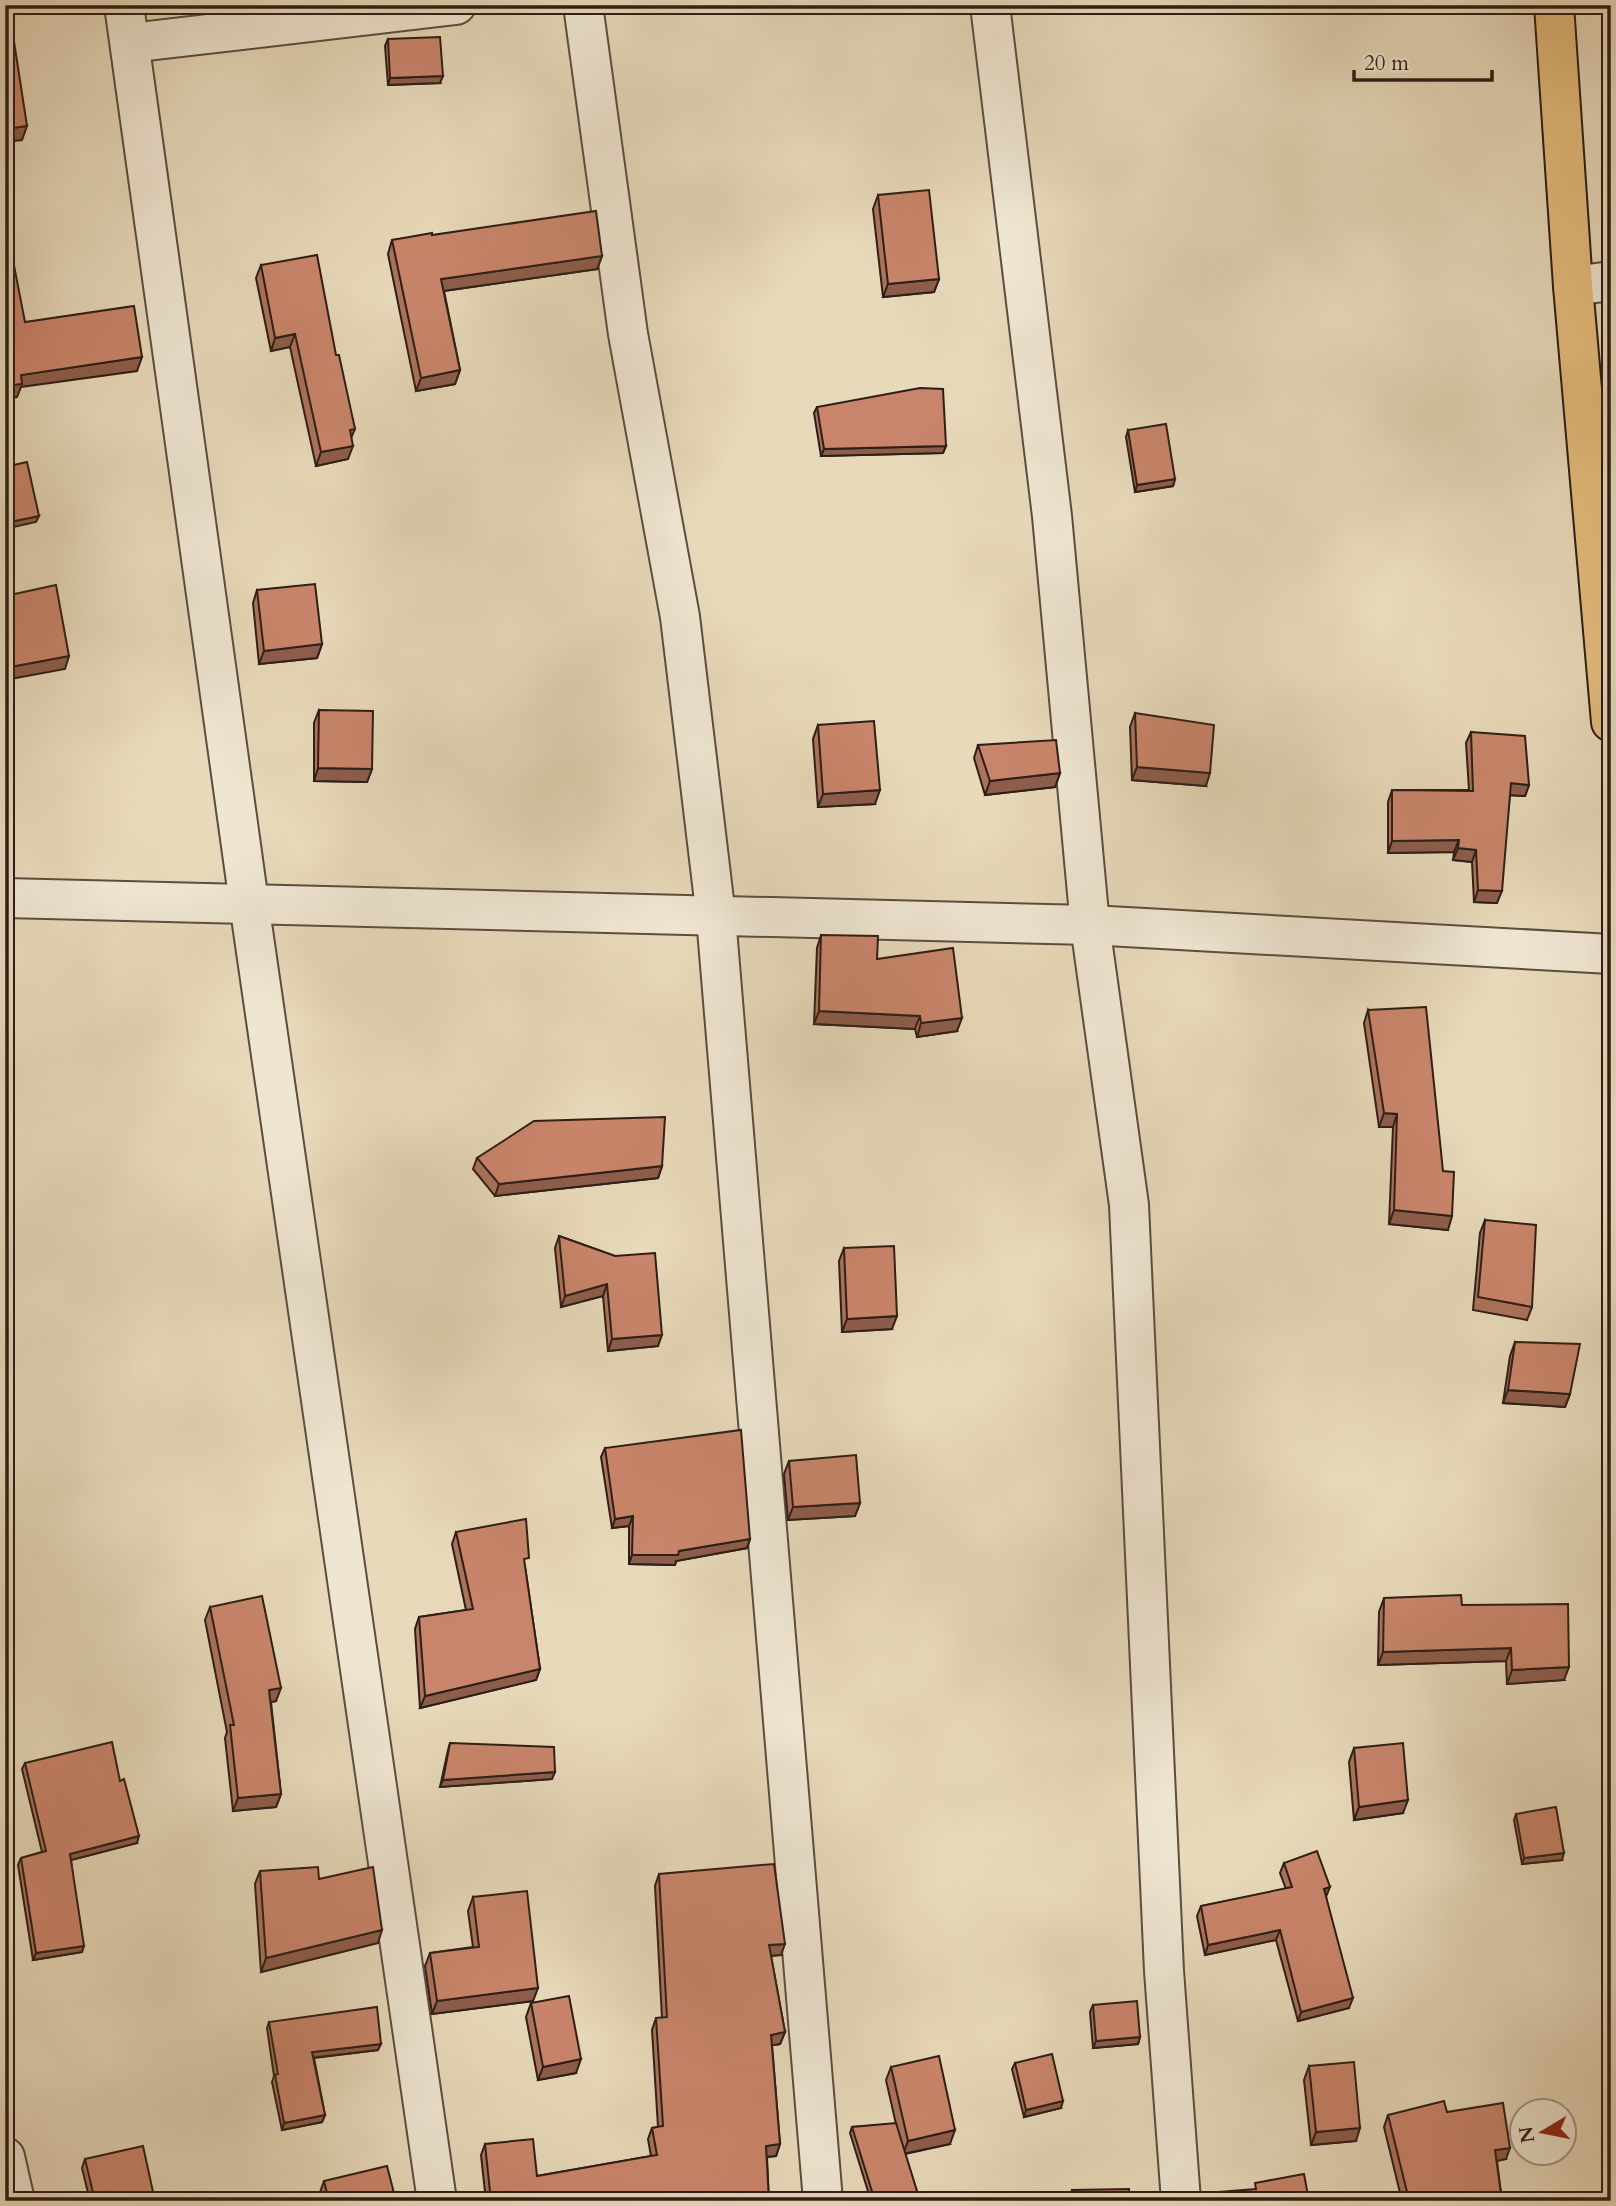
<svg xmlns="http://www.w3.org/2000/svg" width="1616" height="2206" font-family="Cardo,serif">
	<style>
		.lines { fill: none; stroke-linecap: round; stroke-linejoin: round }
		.minor-casing { stroke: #5c4d40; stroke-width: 42 }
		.major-casing { stroke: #2d1e17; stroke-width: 42 }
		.minor { stroke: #efe6d2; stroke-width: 38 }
		.major { stroke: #e4bc7d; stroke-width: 38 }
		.wall { fill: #ad725c; stroke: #2d1e17; stroke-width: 2 }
		.shaded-wall { fill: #8d5d4b; stroke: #2d1e17; stroke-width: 2 }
		.building { fill: #c9856b; stroke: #2d1e17; stroke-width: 2 }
	</style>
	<rect width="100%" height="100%" fill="#e7d9ba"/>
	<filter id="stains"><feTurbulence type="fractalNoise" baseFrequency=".00286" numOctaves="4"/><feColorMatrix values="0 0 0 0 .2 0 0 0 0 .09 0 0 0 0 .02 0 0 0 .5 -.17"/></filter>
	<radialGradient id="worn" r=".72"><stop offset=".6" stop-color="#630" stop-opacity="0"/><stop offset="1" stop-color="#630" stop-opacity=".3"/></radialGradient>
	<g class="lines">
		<defs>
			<g id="minor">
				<path d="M124 5 249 903 437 2201"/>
				<path d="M583 5 628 334 680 617 716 917 823 2201"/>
				<path d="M990 5 1052 516 1090 925 1129 1205 1164 1971 1181 2201"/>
				<path d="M130 43 456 5"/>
				<path d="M1573 286 1611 281"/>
				<path d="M5 898 1090 925 1611 954"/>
				<path d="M5 2157 15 2201"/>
			</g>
			<path id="major" d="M1554 5 1573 286 1611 722"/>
		</defs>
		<use href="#minor" class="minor-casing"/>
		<use href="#major" class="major-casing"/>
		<use href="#minor" class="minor"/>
		<use href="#major" class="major"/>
	</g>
	<g class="wall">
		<path d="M388 39 440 83 388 85 385 46Z"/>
		<path d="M878 195 939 279 934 292 883 297 873 209Z"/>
		<path d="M432 235 602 256 597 269 444 291 460 370 455 384 416 391 388 254 392 240Z"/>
		<path d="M261 265 336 355 355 429 351 438 348 459 316 466 290 347 271 351 256 278Z"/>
		<path d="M817 407 946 446 943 453 821 456 814 413Z"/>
		<path d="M1128 430 1175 479 1173 486 1135 492 1126 437Z"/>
		<path d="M257 590 322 644 317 658 259 664 253 603Z"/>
		<path d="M319 710 372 769 367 782 314 781V723Z"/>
		<path d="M1135 713 1206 786 1132 780 1130 727Z"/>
		<path d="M818 725 875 804 818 807 813 739Z"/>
		<path d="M1471 732 1529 785 1525 796 1510 795 1497 903 1474 902 1472 862 1453 860 1454 852 1388 853V802L1392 790H1469L1466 743Z"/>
		<path d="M978 745 1060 773 1055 787 985 795 974 758Z"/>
		<path d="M821 935 877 959 957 1031 917 1037 915 1029 814 1024 817 948Z"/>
		<path d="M1368 1010 1448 1230 1389 1224 1393 1127H1379L1364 1023Z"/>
		<path d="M477 1158 662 1166 658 1178 495 1196 473 1169Z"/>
		<path d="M1485 1220 1532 1307 1527 1320 1473 1310 1480 1233Z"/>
		<path d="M559 1236 615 1256 658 1346 608 1351 603 1296 561 1307 555 1248Z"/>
		<path d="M844 1248 892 1329 842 1332 839 1261Z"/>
		<path d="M1515 1342 1570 1394 1565 1407 1503 1403 1510 1356Z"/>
		<path d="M605 1448 750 1539 747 1548 676 1561 675 1565 629 1564V1526L612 1528 601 1457Z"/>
		<path d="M789 1461 860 1503 855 1516 788 1520 784 1474Z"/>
		<path d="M456 1532 525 1567 540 1669 536 1680 420 1708 415 1629 419 1617 466 1610 452 1544Z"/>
		<path d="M1384 1598 1462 1605 1564 1680 1507 1684 1506 1661 1378 1665 1379 1612Z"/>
		<path d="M210 1607 276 1701 271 1702 281 1794 276 1807 233 1811 225 1738 227 1732 205 1620Z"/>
		<path d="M450 1743 552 1779 440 1787 448 1750Z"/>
		<path d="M1354 1748 1403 1813 1354 1820 1349 1762Z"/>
		<path d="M25 1763 137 1843 71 1860 82 1952 33 1960 18 1865 21 1858 42 1852 22 1769Z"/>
		<path d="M1516 1814 1562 1860 1522 1864 1514 1820Z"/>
		<path d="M1284 1863 1326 1897 1349 2008 1298 2021 1276 1940 1205 1955 1197 1916 1201 1906 1286 1889 1280 1873Z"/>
		<path d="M260 1871 319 1879 378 1943 261 1972 255 1884Z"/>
		<path d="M659 1874 781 1955 771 1956 785 2032 780 2044 772 2045 780 2144 776 2156 767 2157 769 2201H486L481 2155 485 2144 537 2176 651 2156 648 2139 652 2128 658 2127 652 2030 656 2018H662L655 1886Z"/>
		<path d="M473 1897 533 2001 432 2014 425 1966 430 1953 473 1947 468 1911Z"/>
		<path d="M531 2003 576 2073 538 2080 526 2017Z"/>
		<path d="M1093 2005 1140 2037 1138 2044 1093 2048 1090 2012Z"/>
		<path d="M269 2022 378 2050 314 2058 325 2115 322 2122 282 2130 272 2082 274 2076 267 2028Z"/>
		<path d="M1015 2063 1061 2108 1024 2117 1012 2069Z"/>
		<path d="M1309 2066 1356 2141 1311 2145 1304 2080Z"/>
		<path d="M891 2067 950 2144 905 2154 920 2201H871L850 2133 852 2127 896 2124 886 2080Z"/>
		<path d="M1447 2112 1506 2159 1497 2161 1502 2201H1402L1384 2127 1388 2115Z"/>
		<path d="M85 2159 155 2201H90L82 2168Z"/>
		<path d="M324 2181 396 2201H321L319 2195Z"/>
		<path d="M1072 2190 1129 2201H1068Z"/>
	</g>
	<g class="shaded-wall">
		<path d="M443 76 440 83 388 85 390 78Z"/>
		<path d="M27 126 22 140 5 142V129Z"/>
		<path d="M602 256 597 269 436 292 441 279Z"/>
		<path d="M939 279 934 292 883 297 888 284Z"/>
		<path d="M295 334 290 347 271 351 275 338Z"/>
		<path d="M142 357 137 371 21 387 17 397 5 399V386L21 375Z"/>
		<path d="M460 370 455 384 416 391 421 378Z"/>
		<path d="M353 446 348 459 316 466 321 452Z"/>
		<path d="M946 446 943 453 821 456 824 449Z"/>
		<path d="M1175 479 1173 486 1135 492 1137 485Z"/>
		<path d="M39 516 36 522 5 529V523Z"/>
		<path d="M322 644 317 658 259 664 264 651Z"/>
		<path d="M69 656 65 669 5 680V668Z"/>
		<path d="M1137 767 1210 773 1206 786 1132 780Z"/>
		<path d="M318 768 372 769 367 782 314 781Z"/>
		<path d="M1060 773 1055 787 985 795 990 781Z"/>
		<path d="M1511 783 1529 785 1525 796 1506 795Z"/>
		<path d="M880 790 875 804 818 807 823 794Z"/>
		<path d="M1459 840 1454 852 1388 853 1392 841Z"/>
		<path d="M1458 848 1476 850 1472 862 1453 860Z"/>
		<path d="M1478 890 1502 891 1497 903 1474 902Z"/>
		<path d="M819 1011 920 1016 915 1029 814 1024Z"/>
		<path d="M962 1018 957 1031 917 1037 921 1023Z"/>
		<path d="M1384 1113 1397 1114 1393 1127H1379Z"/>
		<path d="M662 1166 658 1178 495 1196 499 1184Z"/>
		<path d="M1394 1210 1452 1216 1448 1230 1389 1224Z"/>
		<path d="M607 1284 603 1296 561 1307 565 1296Z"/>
		<path d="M897 1316 892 1329 842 1332 847 1319Z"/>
		<path d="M662 1335 658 1346 608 1351 612 1339Z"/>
		<path d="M1508 1390 1570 1394 1565 1407 1503 1403Z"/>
		<path d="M860 1503 855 1516 788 1520 793 1507Z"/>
		<path d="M633 1516 629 1526 612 1528 615 1519Z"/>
		<path d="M750 1539 747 1548 676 1561 675 1565 629 1564 632 1555 679 1551Z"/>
		<path d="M1511 1648 1506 1661 1378 1665 1383 1652Z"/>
		<path d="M1569 1667 1564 1680 1507 1684 1512 1670Z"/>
		<path d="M540 1669 536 1680 420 1708 425 1696Z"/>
		<path d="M281 1688 276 1701 264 1703 269 1690Z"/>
		<path d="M555 1772 552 1779 440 1787 443 1780Z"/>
		<path d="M281 1794 276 1807 233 1811 238 1798Z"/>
		<path d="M1408 1800 1403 1813 1354 1820 1359 1807Z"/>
		<path d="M139 1836 137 1843 67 1861 70 1854Z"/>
		<path d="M1564 1853 1562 1860 1522 1864 1524 1858Z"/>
		<path d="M1330 1887 1326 1897 1324 1889Z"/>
		<path d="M382 1930 378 1943 261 1972 266 1958Z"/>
		<path d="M1280 1930 1276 1940 1205 1955 1208 1945Z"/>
		<path d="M785 1944 781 1955 765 1956 769 1945Z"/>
		<path d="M84 1946 82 1952 33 1960 36 1953Z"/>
		<path d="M538 1988 533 2001 432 2014 437 2001Z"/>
		<path d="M1353 1998 1349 2008 1298 2021 1301 2012Z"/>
		<path d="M785 2032 780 2044 767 2046 771 2035Z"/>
		<path d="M1140 2037 1138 2044 1093 2048 1096 2041Z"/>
		<path d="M381 2044 378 2050 310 2058 312 2052Z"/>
		<path d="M581 2059 576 2073 538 2080 543 2067Z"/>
		<path d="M1063 2101 1061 2108 1024 2117 1026 2110Z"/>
		<path d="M325 2115 322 2122 282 2130 284 2123Z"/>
		<path d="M1360 2128 1356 2141 1311 2145 1316 2132Z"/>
		<path d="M955 2130 950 2144 903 2154 908 2141Z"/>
		<path d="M780 2144 776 2156 762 2157 766 2146Z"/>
		<path d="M1510 2148 1506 2159 1491 2162 1495 2150Z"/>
	</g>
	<g class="building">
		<path d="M13 35 27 126 5 129V37Z"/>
		<path d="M440 37 443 76 390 78 388 39Z"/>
		<path d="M929 190 939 279 888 284 878 195Z"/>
		<path d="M596 211 602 256 441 279 460 370 421 378 392 240 432 233V235Z"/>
		<path d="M5 219 25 322 134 306 142 357 21 375 22 384 5 386Z"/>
		<path d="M317 255 336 355H339L355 429 350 430 353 446 321 452 295 334 275 338 261 265Z"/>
		<path d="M920 388 943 389 946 446 824 449 817 407Z"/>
		<path d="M1166 424 1175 479 1137 485 1128 430Z"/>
		<path d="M27 462 39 516 5 523V467Z"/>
		<path d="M315 584 322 644 264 651 257 590Z"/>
		<path d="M56 585 69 656 5 668V596Z"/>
		<path d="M319 710 373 711 372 769 318 768Z"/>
		<path d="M1135 713 1214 725 1210 773 1137 767Z"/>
		<path d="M874 721 880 790 823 794 818 725Z"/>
		<path d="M1471 732 1525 736 1529 785 1511 783 1502 891 1478 890 1476 850 1458 848 1459 840 1392 841V790L1473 791Z"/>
		<path d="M1056 740 1060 773 990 781 978 745Z"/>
		<path d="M821 935 878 936 877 959 953 948 962 1018 921 1023 920 1016 819 1011Z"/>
		<path d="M1426 1007 1443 1171 1454 1172 1452 1216 1394 1210 1397 1114 1384 1113 1368 1010Z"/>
		<path d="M665 1117 662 1166 499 1184 477 1158 534 1121Z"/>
		<path d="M1485 1220 1536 1225 1532 1307 1478 1297Z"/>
		<path d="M559 1236 615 1256 655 1253 662 1335 612 1339 607 1284 565 1296Z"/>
		<path d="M894 1246 897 1316 847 1319 844 1248Z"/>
		<path d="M1515 1342 1580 1344 1570 1394 1508 1390Z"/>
		<path d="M741 1430 750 1539 679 1551 678 1555H632L633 1516 615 1519 605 1448Z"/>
		<path d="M856 1455 860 1503 793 1507 789 1461Z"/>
		<path d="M526 1519 529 1558 524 1559 540 1669 425 1696 419 1617 473 1609 456 1532Z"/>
		<path d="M1461 1595 1462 1605 1568 1604 1569 1667 1512 1670 1511 1648 1383 1652 1384 1598Z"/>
		<path d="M262 1596 281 1688 269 1690 281 1794 238 1798 230 1725H234L210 1607Z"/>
		<path d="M112 1742 120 1781 124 1779 139 1836 70 1854 84 1946 36 1953 21 1858 46 1851 25 1763Z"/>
		<path d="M450 1743 554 1747 555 1772 443 1780Z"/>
		<path d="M1403 1743 1408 1800 1359 1807 1354 1748Z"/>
		<path d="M1556 1807 1564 1853 1524 1858 1516 1814Z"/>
		<path d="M1317 1851 1330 1887 1324 1889 1353 1998 1301 2012 1280 1930 1208 1945 1201 1906 1292 1887 1284 1863Z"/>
		<path d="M774 1864 785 1944 769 1945 785 2032 771 2035 780 2144 766 2146 769 2201H491L485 2144 533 2139 537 2176 657 2155 652 2128 663 2126 656 2018 667 2017 659 1874Z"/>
		<path d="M318 1867 319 1879 373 1867 382 1930 266 1958 260 1871Z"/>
		<path d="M527 1891 538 1988 437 2001 430 1953 479 1947 473 1897Z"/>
		<path d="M569 1996 581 2059 543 2067 531 2003Z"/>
		<path d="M1137 2001 1140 2037 1096 2041 1093 2005Z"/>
		<path d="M377 2007 381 2044 312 2052 325 2115 284 2123 275 2075 278 2074 269 2022Z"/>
		<path d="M1052 2054 1063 2101 1026 2110 1015 2063Z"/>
		<path d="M939 2056 955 2130 908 2141 891 2067Z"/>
		<path d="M1354 2062 1360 2128 1316 2132 1309 2066Z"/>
		<path d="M1444 2101 1447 2112 1503 2103 1510 2148 1495 2150 1502 2201H1404L1409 2200 1388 2115Z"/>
		<path d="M896 2123 920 2201H875L852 2127Z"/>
		<path d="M143 2146 155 2201H95L85 2159Z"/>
		<path d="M387 2166 396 2201H329L324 2181Z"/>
		<path d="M1304 2174 1309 2201H1208L1207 2193 1256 2189 1255 2183Z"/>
		<path d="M1129 2189V2201H1072V2190Z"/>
	</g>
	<rect width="1616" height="2206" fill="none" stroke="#e7d9ba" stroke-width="28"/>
	<rect x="7" y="7" width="1602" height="2192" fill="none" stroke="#2d1e17" stroke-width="3.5"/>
	<rect x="14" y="14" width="1588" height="2178" fill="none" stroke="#2d1e17" stroke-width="2"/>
	<g transform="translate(1543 2132) rotate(260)"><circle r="33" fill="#efe6d2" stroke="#a19687" stroke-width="2"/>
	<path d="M0-5L12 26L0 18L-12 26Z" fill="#8f2418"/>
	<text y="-10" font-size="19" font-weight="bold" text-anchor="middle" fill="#2d1e17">N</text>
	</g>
	<path d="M1354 70v10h138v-10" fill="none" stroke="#2d1e17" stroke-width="3.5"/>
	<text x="1364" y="70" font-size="21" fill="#2d1e17" stroke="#efe6d2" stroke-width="5" paint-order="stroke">20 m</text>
	<rect width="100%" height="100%" filter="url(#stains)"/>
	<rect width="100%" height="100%" fill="url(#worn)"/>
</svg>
